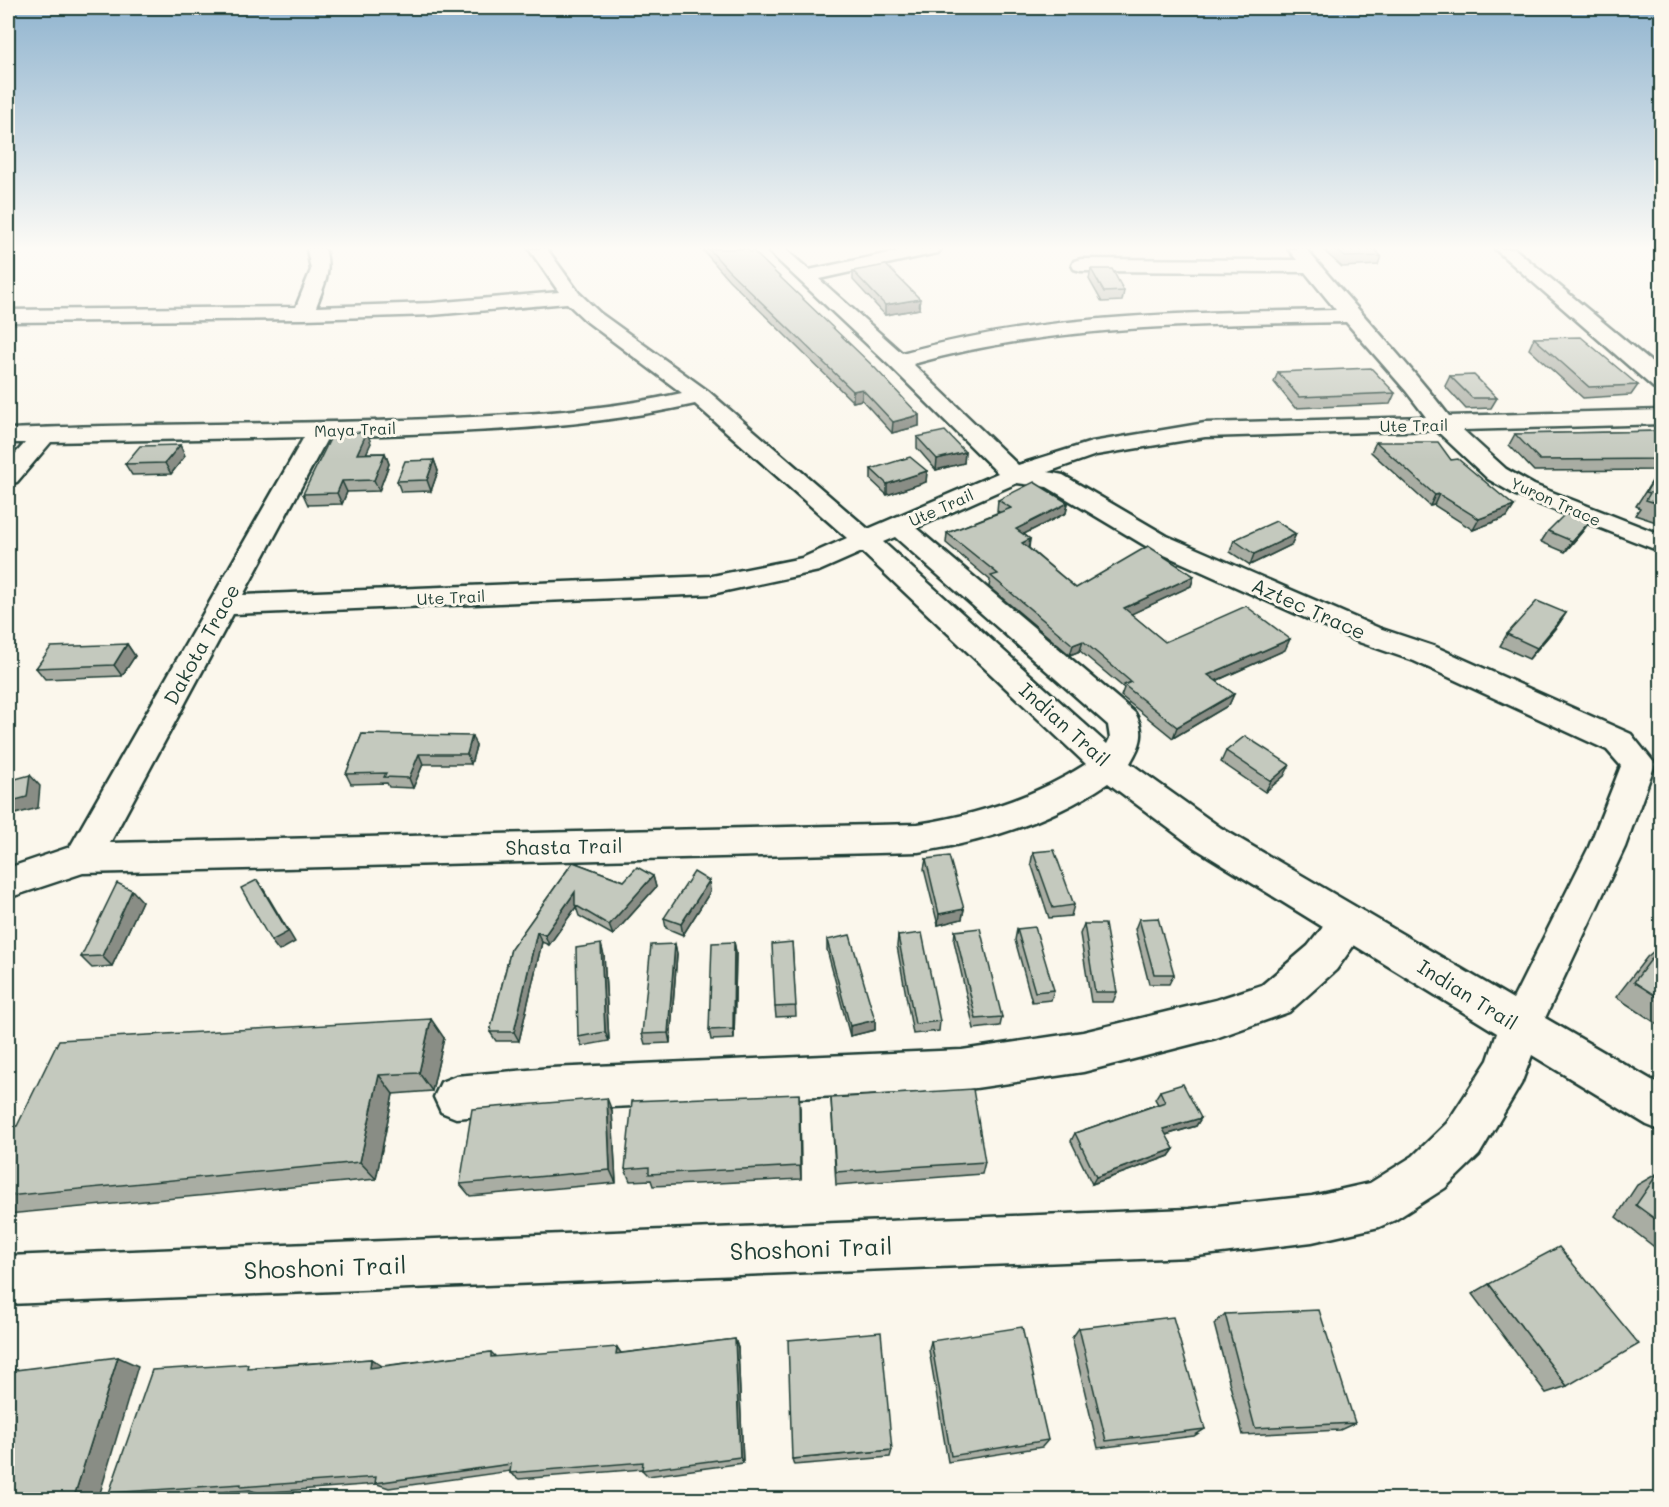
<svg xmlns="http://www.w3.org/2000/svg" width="1669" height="1507" font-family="Mali,sans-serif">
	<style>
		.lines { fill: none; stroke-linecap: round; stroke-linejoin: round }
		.minor-casing { stroke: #1f3d34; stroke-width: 5 }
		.minor { fill: #fbf7ec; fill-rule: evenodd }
		.wall { fill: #a9ada3; stroke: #1f3d34; stroke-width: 1.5 }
		.shaded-wall { fill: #898d85; stroke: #1f3d34; stroke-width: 1.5 }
		.building { fill: #c4c9be; stroke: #1f3d34; stroke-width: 1.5 }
		.labels { text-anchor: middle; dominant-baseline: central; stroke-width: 6; stroke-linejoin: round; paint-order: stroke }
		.far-street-label { font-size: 16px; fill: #1f3d34; stroke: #fbf7ec }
		.street-label { font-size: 20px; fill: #1f3d34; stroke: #fbf7ec }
		.near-street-label { font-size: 24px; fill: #1f3d34; stroke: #fbf7ec }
	</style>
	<rect width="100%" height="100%" fill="#fbf7ec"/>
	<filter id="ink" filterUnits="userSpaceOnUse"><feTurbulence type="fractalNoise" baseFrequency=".0167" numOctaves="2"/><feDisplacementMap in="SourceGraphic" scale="12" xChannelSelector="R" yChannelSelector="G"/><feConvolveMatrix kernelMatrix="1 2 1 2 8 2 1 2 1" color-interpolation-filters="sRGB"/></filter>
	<g filter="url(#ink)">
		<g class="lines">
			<defs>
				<g id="minor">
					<path d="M307 249H325C332 272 324 285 316 307L432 303 559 292 529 249H547L579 293 600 313 708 391 868 529 998 473 890 366 766 249H785L809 270 908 249H941L938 253 932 254 819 279 902 353C1048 313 1186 313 1336 310L1305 272 1081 271 1074 269 1072 265 1074 261 1081 259 1297 260 1288 249H1306C1352 304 1404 358 1449 416L1662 410V424L1463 430 1506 469 1534 485 1662 535V552L1516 495 1488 479 1436 430 1205 437 1096 455 1048 472 1063 475 1167 536 1379 628 1436 647 1631 734 1655 764 1625 847 1545 1018 1662 1086V1131L1647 1125 1532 1055 1521 1084 1479 1155 1445 1188 1395 1220 1379 1227 1312 1242 1189 1257 8 1304V1256L1189 1209 1312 1196 1370 1183 1413 1156 1447 1123 1488 1060 1497 1033 1354 945 1336 970 1289 1012 1216 1038 1083 1072 962 1090 551 1110 456 1118 441 1112 434 1097 441 1082 456 1076 551 1068 962 1050 1083 1032 1216 1000 1262 985 1308 946 1323 927 1195 848 1108 783C1053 821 985 842 918 852L83 873 8 898V868L70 847 304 437 51 442 17 482 8 484V462L25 443H8V429C148 423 289 425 429 419 514 415 599 412 682 393L586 321 567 303 432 315 304 319 8 322V310L296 307 311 270ZM1346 322 1406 391 1426 417 1205 423 1092 442 1018 465 913 364C1054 324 1200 325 1346 322ZM695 404 847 538 802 558 712 576 243 595 328 437C451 432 575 431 695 404ZM1017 483 1047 487 1149 548 1359 642 1414 661 1607 750 1621 766 1589 847 1513 999 1221 828 1130 763C1141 745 1146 732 1135 713L916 528ZM895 537 1108 725 1110 738 1107 744 883 542ZM862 552 1086 764C1035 797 978 815 918 824L110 843 233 614 712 594 819 571Z"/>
					<path d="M1495 249H1515L1662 371V389L1654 388Z"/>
				</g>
			</defs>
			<use href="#minor" class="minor-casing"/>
			<use href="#minor" class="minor"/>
		</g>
		<g class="wall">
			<path d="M698 249H747L919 415V426L892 433 862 400 853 402 729 280 702 249Z"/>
			<path d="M1322 249H1374L1381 256 1378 265 1342 267Z"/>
			<path d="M1091 269 1124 291 1122 301 1102 302 1089 279Z"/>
			<path d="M853 271 919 309 885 315 853 280Z"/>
			<path d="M1534 338 1638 385 1631 395 1583 398 1529 349Z"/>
			<path d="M1278 372 1395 393 1390 404 1295 408 1274 382Z"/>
			<path d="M1450 376 1497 398 1491 408 1466 409 1445 386Z"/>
			<path d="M1662 431V470L1534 471 1509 445 1515 434Z"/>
			<path d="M917 437 965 452 964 463 936 470 917 448Z"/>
			<path d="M1376 442 1451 460 1514 506 1507 517 1473 530 1434 505 1430 506 1371 452Z"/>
			<path d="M371 443 366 453H385L389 464 379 491 347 492 342 504 308 505 303 494Z"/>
			<path d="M180 445 185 456 171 474 132 475 125 464Z"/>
			<path d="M434 460 438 471 431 491 401 492 397 481Z"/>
			<path d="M871 469 927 471 926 482 887 495 871 480Z"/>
			<path d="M1658 472 1662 474V524L1635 515 1640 508 1636 506Z"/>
			<path d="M998 500 1068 503 1066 513 1024 534 1030 539 1029 548 1076 588 1194 576 1191 586 1131 614 1165 642 1285 650 1216 681 1234 694 1229 705 1173 738 1121 696 1124 688 1080 651 1070 655 989 587 990 580 946 543 947 533 999 512 997 511Z"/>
			<path d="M1590 521 1582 532 1565 552 1541 542 1548 531Z"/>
			<path d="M1296 534 1291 545 1250 565 1230 552 1234 540Z"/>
			<path d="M1566 613 1558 625 1529 659 1500 646 1507 634Z"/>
			<path d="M127 644 135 656 122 676 45 679 36 668Z"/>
			<path d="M362 734 476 746 471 764H423L413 788 389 787 387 783 351 784 346 774Z"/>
			<path d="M1226 751 1284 776 1265 792 1221 762Z"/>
			<path d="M1033 852 1074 905 1071 916 1049 918 1031 863Z"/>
			<path d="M926 859 964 909 962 919 938 925 924 869Z"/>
			<path d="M573 862 624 881 653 876 656 887 613 935 579 916 576 907 549 945 542 942 519 1041H496L490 1032 511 949Z"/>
			<path d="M709 881 710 892 683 935 666 928 664 918Z"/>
			<path d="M142 901 112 966 92 968 81 957Z"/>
			<path d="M1139 919 1174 974 1169 984H1149L1135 929Z"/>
			<path d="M1084 924 1117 992 1113 1002H1091L1080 934Z"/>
			<path d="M1017 929 1054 990 1051 1000 1032 1002 1015 940Z"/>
			<path d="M955 931 1002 1017 1000 1026 974 1029 954 941Z"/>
			<path d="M898 936 940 1021 939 1031 913 1034 897 946Z"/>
			<path d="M827 940 875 1020V1030L850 1036 827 950Z"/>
			<path d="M734 942 736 952 734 1039 711 1040 709 1030Z"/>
			<path d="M792 942 796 1016 776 1017 775 1007Z"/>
			<path d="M675 944 677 954 670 1043 645 1044 642 1034Z"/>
			<path d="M1662 944V1027L1616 997 1647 957Z"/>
			<path d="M604 955 609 1041 582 1046 578 1037Z"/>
			<path d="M444 1038 432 1091 393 1094 376 1179 8 1214V1127L17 1126Z"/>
			<path d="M1160 1091 1201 1118 1196 1126 1166 1135 1174 1149 1169 1156 1092 1184 1071 1141 1075 1133 1158 1104 1155 1099Z"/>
			<path d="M831 1098 985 1162 982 1174 836 1185Z"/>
			<path d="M800 1108 801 1179 653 1186 651 1180 630 1181 625 1169Z"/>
			<path d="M612 1111 616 1183 470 1196 460 1184Z"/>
			<path d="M1658 1173 1662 1176V1253L1616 1217 1637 1185Z"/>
			<path d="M1489 1284 1567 1386 1546 1393 1472 1294Z"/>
			<path d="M1225 1314 1355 1423 1340 1430 1243 1435 1214 1324Z"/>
			<path d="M1079 1328 1205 1429 1194 1436 1098 1448 1072 1338Z"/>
			<path d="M735 1339 738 1348 743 1463 648 1476 642 1470V1469L519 1479 510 1473V1471L389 1488 377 1484 258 1493 250 1490 131 1498 109 1493 255 1367 371 1359 382 1366 491 1352 496 1357 621 1353Z"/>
			<path d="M931 1341 1048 1440 1042 1447 948 1462 929 1350Z"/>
			<path d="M892 1450 890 1457 794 1465 792 1459Z"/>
		</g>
		<g class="shaded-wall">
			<path d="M920 299 919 309 885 315V305Z"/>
			<path d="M862 389V400L853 402V391Z"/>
			<path d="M919 415V426L892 433 893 422Z"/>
			<path d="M367 432 371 443 361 465 357 454Z"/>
			<path d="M180 445 185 456 171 474 165 463Z"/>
			<path d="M965 452 964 463 936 470 937 459Z"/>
			<path d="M385 453 389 464 379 491 374 480Z"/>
			<path d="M434 460 438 471 431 491 427 480Z"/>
			<path d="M927 471 926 482 887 495V484Z"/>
			<path d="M342 481 347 492 342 504 337 493Z"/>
			<path d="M1439 494 1434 505 1430 506 1435 495Z"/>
			<path d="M1068 503 1066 513 1014 539 1016 529Z"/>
			<path d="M1514 506 1507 517 1473 530 1479 519Z"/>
			<path d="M1590 521 1582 532 1565 552 1572 541Z"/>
			<path d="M1296 534 1291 545 1250 565 1254 554Z"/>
			<path d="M1030 539 1028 550 1022 543Z"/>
			<path d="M1194 576 1191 586 1121 619 1124 608Z"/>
			<path d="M1566 613 1558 625 1529 659 1537 648Z"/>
			<path d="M1290 639 1285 650 1204 686 1208 675Z"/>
			<path d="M1083 641 1080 651 1070 655 1073 645Z"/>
			<path d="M127 644 135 656 122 676 114 665Z"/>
			<path d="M1234 694 1229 705 1173 738 1177 727Z"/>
			<path d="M472 736 476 746 471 764 467 754Z"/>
			<path d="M419 754 423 764 413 788 409 778Z"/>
			<path d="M1290 765 1284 776 1265 792 1271 781Z"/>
			<path d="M30 775 40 786 38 808 8 816V802Z"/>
			<path d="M653 876 656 887 613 935 609 925Z"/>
			<path d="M257 880 264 890 295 942 279 951 271 941Z"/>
			<path d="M709 881 710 892 683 935 681 924Z"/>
			<path d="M132 890 142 901 112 966 102 956Z"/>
			<path d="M575 892 576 907 549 945 545 935Z"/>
			<path d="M964 909 962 919 938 925 939 914Z"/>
			<path d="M537 932 542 942 519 1041 514 1032Z"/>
			<path d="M734 942 736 952 734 1039 733 1029Z"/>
			<path d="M601 944 604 955 609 1041 605 1032Z"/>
			<path d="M675 944 677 954 670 1043 668 1033Z"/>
			<path d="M431 1019 444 1038 432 1091 419 1073Z"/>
			<path d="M875 1020V1030L850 1036V1026Z"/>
			<path d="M379 1075 393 1094 376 1179 360 1162Z"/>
			<path d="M799 1094 800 1108 801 1179 800 1166Z"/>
			<path d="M607 1098 612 1111 616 1183 610 1170Z"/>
			<path d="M1201 1118 1196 1126 1158 1137 1163 1129Z"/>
			<path d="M1174 1149 1169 1156 1092 1184 1096 1177Z"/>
			<path d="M735 1339 738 1348 743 1463 740 1457Z"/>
			<path d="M617 1347 623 1356 616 1354Z"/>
			<path d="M118 1357 138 1366 98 1500H73Z"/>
			<path d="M371 1359 384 1368H370Z"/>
			<path d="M8 1367 27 1374 8 1375Z"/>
		</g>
		<g class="building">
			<path d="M709 249H747L750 252 753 251 875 368 919 415 893 422 862 389 853 391 728 270Z"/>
			<path d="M1336 249H1374L1381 256 1345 257Z"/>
			<path d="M886 265 920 299 885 305 853 271Z"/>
			<path d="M1091 269H1112L1124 291 1104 292Z"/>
			<path d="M1581 337 1638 385 1589 387 1534 338Z"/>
			<path d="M1371 368 1395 393 1299 397 1278 372Z"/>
			<path d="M1474 375 1497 398H1472L1450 376Z"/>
			<path d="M945 431 965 452 937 459 917 437Z"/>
			<path d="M1662 431V459L1540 460 1515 434Z"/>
			<path d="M367 432 357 454 385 453 374 480 342 481 337 493 303 494 333 433Z"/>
			<path d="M1376 442H1438L1451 460 1458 459 1514 506 1479 519 1439 494 1435 495Z"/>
			<path d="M180 445 165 463 125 464 140 446Z"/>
			<path d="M910 457 927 471 887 484 871 469Z"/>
			<path d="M434 460 427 480 397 481 405 461Z"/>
			<path d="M1658 472 1662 474V505L1646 500 1650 493 1646 492Z"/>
			<path d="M1034 482 1068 503 1016 529 1030 539 1022 543 1076 588 1148 546 1194 576 1124 608 1165 642 1246 606 1290 639 1208 675 1234 694 1177 727 1124 685 1131 682 1083 641 1073 645 991 576 998 574 947 533 1011 508 998 500Z"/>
			<path d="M1565 514 1590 521 1572 541 1548 531Z"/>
			<path d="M1276 521 1296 534 1254 554 1234 540Z"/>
			<path d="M1537 601 1566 613 1537 648 1507 634Z"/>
			<path d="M127 644 114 665 36 668 51 647Z"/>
			<path d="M362 734 472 736 467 754H419L409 778 384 777 386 773 346 774Z"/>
			<path d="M1245 736 1290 765 1271 781 1226 751Z"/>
			<path d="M30 775 27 797 8 802V781Z"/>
			<path d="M1054 850 1074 905 1053 908 1033 852Z"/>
			<path d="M949 856 964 909 939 914 926 859Z"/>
			<path d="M573 862 624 881 637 867 653 876 609 925 575 905V892L545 935 537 932 514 1032H490L511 949Z"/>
			<path d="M694 872 709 881 681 924 664 918Z"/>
			<path d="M257 880 288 932 271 941 241 888Z"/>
			<path d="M117 883 132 890 102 956 81 957Z"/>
			<path d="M1158 918 1174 974H1154L1139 919Z"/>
			<path d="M1084 924H1105L1117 992H1095Z"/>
			<path d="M1035 927 1054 990 1035 992 1017 929Z"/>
			<path d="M980 928 1002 1017 976 1019 955 931Z"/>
			<path d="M922 933 940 1021 915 1024 898 936Z"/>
			<path d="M850 935 875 1020 850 1026 827 940Z"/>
			<path d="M734 942 733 1029 709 1030 712 943Z"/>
			<path d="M792 942 796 1006 775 1007 772 944Z"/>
			<path d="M601 944 605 1032 578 1037 576 948Z"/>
			<path d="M675 944 668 1033 642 1034 651 945Z"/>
			<path d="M1662 945V1000L1634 982Z"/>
			<path d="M431 1019 419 1073 379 1075 360 1162 8 1196V1127L17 1126 59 1040Z"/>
			<path d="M1183 1084 1201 1118 1163 1129 1174 1149 1096 1177 1075 1133 1165 1102 1160 1091Z"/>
			<path d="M973 1089 985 1162 836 1172 831 1098Z"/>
			<path d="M799 1094 800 1166 649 1174V1167L625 1169 632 1101Z"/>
			<path d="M607 1098 610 1170 460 1184 472 1109Z"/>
			<path d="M1658 1173 1662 1176V1224L1636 1205Z"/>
			<path d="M1559 1247 1639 1344 1567 1386 1489 1284Z"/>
			<path d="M1319 1310 1355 1423 1255 1428 1225 1314Z"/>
			<path d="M1173 1317 1205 1429 1106 1441 1079 1328Z"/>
			<path d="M1022 1327 1048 1440 951 1456 931 1341Z"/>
			<path d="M881 1332 892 1450 792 1459 788 1340Z"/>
			<path d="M735 1339 740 1457 642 1470 643 1462 510 1473 511 1464 375 1483 376 1477 241 1487V1484L109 1493 152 1370 248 1364 247 1368 371 1359 370 1368 491 1352V1357L617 1347 616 1354Z"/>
			<path d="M118 1357 73 1500H8V1371Z"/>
		</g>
	</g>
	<linearGradient id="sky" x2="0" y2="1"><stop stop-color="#90b4cf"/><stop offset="0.54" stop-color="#fdfbf6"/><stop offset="1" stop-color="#fdfbf6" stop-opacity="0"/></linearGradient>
	<rect width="1669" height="460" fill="url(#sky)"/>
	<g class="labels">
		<g class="far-street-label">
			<text transform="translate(1414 425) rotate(-1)">Ute Trail</text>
			<text transform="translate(355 429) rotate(-2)">Maya Trail</text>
			<text transform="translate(1556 501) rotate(24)">Yuron Trace</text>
			<text transform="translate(941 507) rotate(-24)">Ute Trail</text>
			<text transform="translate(451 597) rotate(-3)">Ute Trail</text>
		</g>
		<g class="street-label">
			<text transform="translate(1309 608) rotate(24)">Aztec Trace</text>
			<text transform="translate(201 644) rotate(-61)">Dakota Trace</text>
			<text transform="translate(1065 724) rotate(42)">Indian Trail</text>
			<text transform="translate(564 846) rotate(-1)">Shasta Trail</text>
			<text transform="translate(1468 994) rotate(32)">Indian Trail</text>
		</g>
		<g class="near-street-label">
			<text transform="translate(811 1248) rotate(-2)">Shoshoni Trail</text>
			<text transform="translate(325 1267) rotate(-2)">Shoshoni Trail</text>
		</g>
	</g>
	<rect width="1669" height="1507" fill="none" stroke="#fbf7ec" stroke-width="30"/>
	<rect x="15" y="15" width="1639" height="1477" fill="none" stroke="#1f3d34" stroke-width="2" filter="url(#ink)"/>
</svg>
